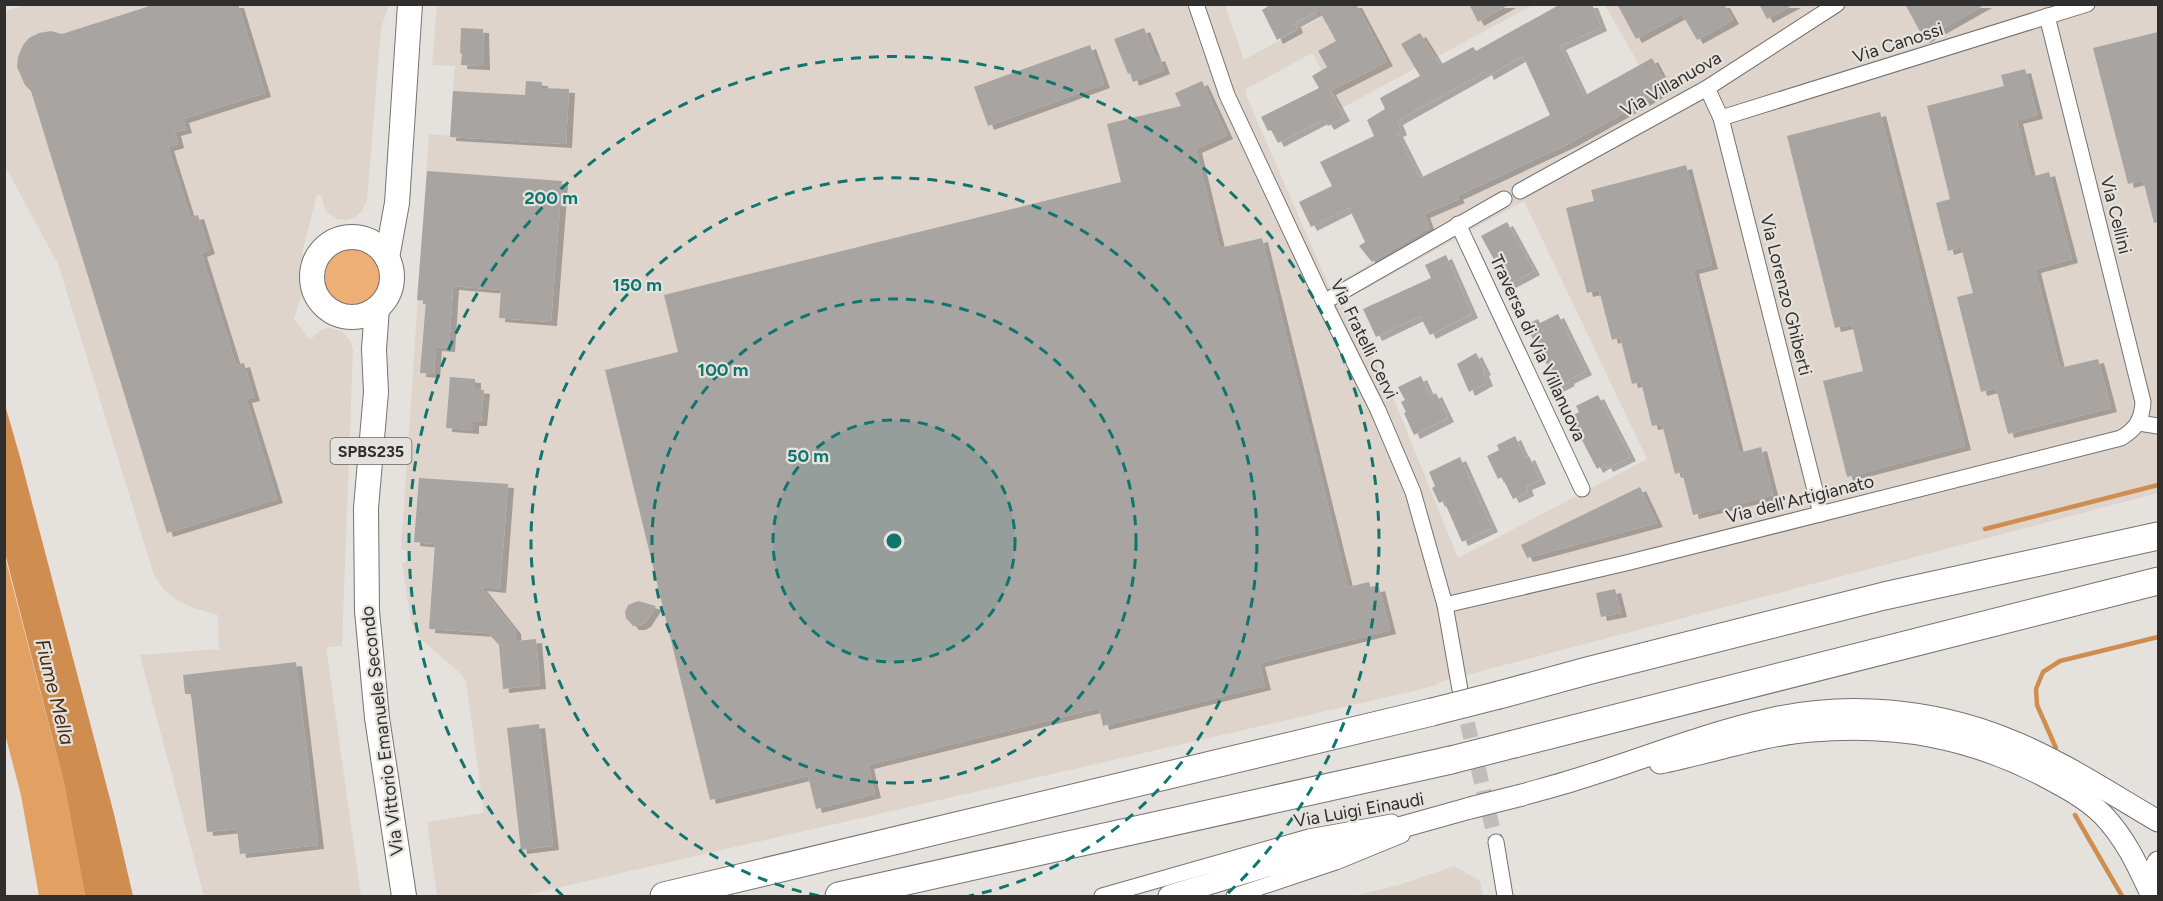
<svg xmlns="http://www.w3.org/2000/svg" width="2163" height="901" font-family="Figtree,sans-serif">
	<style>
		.built { fill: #ded4cc; fill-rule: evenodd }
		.green { fill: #edaf76 }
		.forest { fill: #e2a062 }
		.water { fill: #cf8e50 }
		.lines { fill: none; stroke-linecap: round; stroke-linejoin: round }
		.stream { stroke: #cf8e50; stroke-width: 4.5 }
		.building { fill: #a8a4a1; fill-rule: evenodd; filter: url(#shadow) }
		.street-tunnel { stroke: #c1bdba; stroke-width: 15; stroke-dasharray: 15 8; stroke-linecap: butt }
		.street-casing { stroke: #76726f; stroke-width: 17 }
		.secondary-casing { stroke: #76726f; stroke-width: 23 }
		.primary-casing { stroke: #76726f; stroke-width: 26 }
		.highway-casing { stroke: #76726f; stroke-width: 29 }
		.street { stroke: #fff; stroke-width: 15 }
		.secondary { stroke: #fff; stroke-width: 21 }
		.primary { stroke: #fff; stroke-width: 24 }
		.highway { stroke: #fff; stroke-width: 27 }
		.secondary-bridge-casing { stroke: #76726f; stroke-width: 23; stroke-linecap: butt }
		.highway-bridge-casing { stroke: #76726f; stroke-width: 29; stroke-linecap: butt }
		.secondary-bridge { stroke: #fff; stroke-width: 21 }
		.highway-bridge { stroke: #fff; stroke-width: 27 }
		.ring { fill: none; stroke: #0f766e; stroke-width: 3; stroke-dasharray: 10 8 }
		.labels { text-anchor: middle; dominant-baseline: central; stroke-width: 4.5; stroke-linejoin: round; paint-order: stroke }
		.shield { fill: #e5e1dd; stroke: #666462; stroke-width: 1.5 }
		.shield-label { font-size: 16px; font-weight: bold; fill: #302f2d }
		.street-label { font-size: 18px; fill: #302f2d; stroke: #e5e1dd }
		.water-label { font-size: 20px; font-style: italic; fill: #472c12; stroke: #e5e1dd }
		.centre { fill: #0f766e; stroke: #e5e1dd; stroke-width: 3 }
		.ring-label { font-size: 18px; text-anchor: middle; font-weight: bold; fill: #0f766e; stroke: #e5e1dd; stroke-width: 4.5; stroke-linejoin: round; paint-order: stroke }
	</style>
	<defs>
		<filter id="shadow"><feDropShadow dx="6" dy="4" stdDeviation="0" flood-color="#0004"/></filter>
	</defs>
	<rect width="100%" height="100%" fill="#e5e1dd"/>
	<g class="built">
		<path d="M28 4 389 5 381 28 367 201 362 211 355 217 347 220 337 219 325 210 321 195H317L302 252 306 263 303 291 294 319 310 340 321 330 328 328 342 331 351 342 353 350 342 646 326 647 361 896H204L140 655 219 649 218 615 194 608 175 599 163 589 154 575 58 264 5 166 4 12Z"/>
		<path d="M437 5H1225L1244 60 1320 18 1313 5H1533L1342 108 1312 53 1246 89V95L1330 288 1429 228 1424 214 1459 199 1457 196 1570 143 1667 88 1652 58 1639 65 1605 5H2158V493L1440 682 1435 686 522 896H437L427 822 484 813 466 681 461 674 416 635 411 620 402 563 406 562 407 551 401 549 429 134 450 136 453 91 455 66 432 65ZM1524 201 1647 459 1458 558 1387 382 1342 302Z"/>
		<path d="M1454 866 1480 881 1483 896H1354L1399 885Z"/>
	</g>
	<circle class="green" cx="351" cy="279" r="30"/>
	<path class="forest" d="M4 553 64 783 85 896H39L21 795 5 734Z"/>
	<path class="water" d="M5 405 20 457 114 814 133 896H85L64 783 5 553Z"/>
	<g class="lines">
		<g class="stream">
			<path d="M1985 529 2158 485"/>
			<path d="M2056 748 2037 705 2036 689 2043 672 2060 661 2158 637"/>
			<path d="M2075 815 2122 896"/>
		</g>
	</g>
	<g class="building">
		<path d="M156 4H238L265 93 183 119 186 129 175 132 178 144 168 147 190 217 198 215 209 250 201 253 236 365 244 363 254 397 246 399 277 499 167 533 31 91 25 85 17 67 18 57 23 45 29 38 39 33 51 31 62 34Z"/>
		<path d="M1272 4H1356L1387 62 1330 91 1344 117 1328 126 1324 119 1278 143 1271 130 1268 131 1261 117 1319 88 1312 76 1327 67 1318 51 1336 41 1319 10 1295 23 1297 29 1277 40 1262 10Z"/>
		<path d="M1469 4H1510L1478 22Z"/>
		<path d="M1561 4H1592L1601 27 1560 46 1584 96 1652 58 1668 88 1570 143 1457 196 1459 199 1424 214 1429 228 1372 262 1359 246 1365 242 1349 208 1311 227 1299 202 1332 186 1320 162 1374 136 1367 120 1385 109 1380 98 1420 76 1401 44 1420 33 1440 65 1473 47 1476 51ZM1523 56 1550 115 1420 178 1397 133 1401 131 1397 121 1486 71 1488 76Z"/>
		<path d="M1617 4H1724L1733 20 1697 40 1682 14 1636 39Z"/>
		<path d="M1759 4H1795L1767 19Z"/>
		<path d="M1905 4H1986L1924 39Z"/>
		<path d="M461 28 483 29 484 66 461 65 462 54 460 53Z"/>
		<path d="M1144 28 1156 58 1159 57 1164 70 1133 82 1130 73 1128 74 1114 39Z"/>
		<path d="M2158 32V222L2154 223 2143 180 2128 184 2093 48Z"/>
		<path d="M1090 45 1104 84 988 126 974 87Z"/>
		<path d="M2025 69 2037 115 2017 120 2031 177 2049 172 2072 259 2035 269 2060 368 2098 359 2111 408 2008 434 1996 388 1981 392 1957 297 1973 293 1961 247 1948 251 1936 203 1950 199 1927 106 2004 86 2001 75Z"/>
		<path d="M526 81 542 82V88L569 89 566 144 450 137 453 91 525 95Z"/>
		<path d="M1202 81 1227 135 1196 149 1220 248 1262 238 1348 587 1369 582 1371 589 1379 587 1390 630 1259 663 1265 686 1103 726 1099 708 868 765 875 794 816 809 808 776 710 800 605 370 678 352 664 295 1121 182 1107 124 1181 106 1175 93Z"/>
		<path d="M1880 112 1965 446 1847 477 1823 381 1863 371 1852 324 1835 328 1787 136Z"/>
		<path d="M1686 165 1712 265 1693 270 1739 453 1761 447 1773 495 1693 515 1682 472 1675 474 1662 424 1652 426 1641 382 1632 384 1620 337 1612 340 1599 290 1587 293 1566 208 1594 201 1591 190Z"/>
		<path d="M427 171 562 181 551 322 499 318 501 290 453 286 449 348 436 347 434 374 420 373 426 301 417 300Z"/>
		<path d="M1507 222 1534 271 1508 285 1481 236Z"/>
		<path d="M1446 255 1472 314 1430 335 1420 316 1376 337 1363 309 1431 278 1425 265Z"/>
		<path d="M1558 314 1586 371 1568 380 1569 382 1555 389 1546 370 1549 368 1525 325 1538 319 1540 323Z"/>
		<path d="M1476 353 1485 371 1483 372 1487 382 1469 392 1457 364Z"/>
		<path d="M1421 376 1430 396 1436 393 1448 418 1414 435 1404 413 1406 412 1401 402 1405 400 1398 387Z"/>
		<path d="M450 377 475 379V389L484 390 481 422H473V430L446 428Z"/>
		<path d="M1598 395 1630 457 1607 468 1605 464 1597 469 1570 417 1579 412 1576 406Z"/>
		<path d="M1515 436 1525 458 1529 456 1540 480 1526 486 1528 492 1513 499 1502 477 1498 479 1487 456 1499 450 1497 445Z"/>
		<path d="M1460 457 1492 528 1462 542 1444 501 1439 503 1432 488 1435 486 1429 472Z"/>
		<path d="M419 478 508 484 500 589 481 587 515 630 516 641 536 639 540 685 503 689 499 645 488 633 429 629 435 544 414 542Z"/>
		<path d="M1640 487 1657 523 1527 558 1521 545Z"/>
		<path d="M1615 589 1621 613 1601 617 1596 593Z"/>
		<path d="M638 601 656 606 645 623 639 626H633L626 618 625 612 628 605Z"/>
		<path d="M296 662 318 845 240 854 237 829 207 832 191 694H185L183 675Z"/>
		<path d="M539 724 553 846 521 850 507 728Z"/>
	</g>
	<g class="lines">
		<path class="street-tunnel" d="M1462 701 1496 842"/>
		<defs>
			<g id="street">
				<path d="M1196 4 1227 95 1324 302 1378 410 1413 492 1445 605 1462 701"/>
				<path d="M1707 88 1721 118 1821 514"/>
				<path d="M1721 118 2087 4"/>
				<path d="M1520 191 1707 88 1837 4"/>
				<path d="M1458 224 1582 489"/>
				<path d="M1324 302 1504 199"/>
				<path d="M2139 423 2158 426"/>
				<path d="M1445 605 1626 563 2121 438C2136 429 2142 420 2143 402L2047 16"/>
				<path d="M1496 842 1505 896"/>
				<path d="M1102 896 1309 837 1392 822"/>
				<path d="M1234 896 1336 862 1402 835"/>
			</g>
			<g id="secondary">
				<path d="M1660 763C1710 753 1761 735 1812 731 1895 724 1968 737 2042 775 2063 786 2086 798 2103 815 2125 838 2137 864 2150 892"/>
				<path d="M1522 795C1543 789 1566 783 1587 776 1648 757 1707 733 1770 719 1847 701 1933 709 2007 739 2061 760 2108 792 2158 821"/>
				<path d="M1169 896 1320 850 1470 808"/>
				<path d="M2151 896V877L2158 862"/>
			</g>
			<g id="primary">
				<circle cx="352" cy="277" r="40"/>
				<path d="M387 258 397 203 410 4"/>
				<path d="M377 308 374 349 376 392 366 508 367 611 377 718 404 896"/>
			</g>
			<g id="highway">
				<path d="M1499 695 1587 671 1884 596 2158 536"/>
				<path d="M1514 744 2158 581"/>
				<path d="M664 896 1432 712"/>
				<path d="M839 896 1451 760"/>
			</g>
		</defs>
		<use href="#street" class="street-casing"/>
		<use href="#secondary" class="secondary-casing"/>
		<use href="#primary" class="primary-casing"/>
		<use href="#highway" class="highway-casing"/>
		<use href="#street" class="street"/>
		<use href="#secondary" class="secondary"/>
		<use href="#primary" class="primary"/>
		<use href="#highway" class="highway"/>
		<defs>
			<path id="secondary-bridge" d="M1470 808 1522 795"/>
			<g id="highway-bridge">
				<path d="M1432 712 1499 695"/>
				<path d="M1451 760 1514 744"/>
			</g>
		</defs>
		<use href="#secondary-bridge" class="secondary-bridge-casing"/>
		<use href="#highway-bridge" class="highway-bridge-casing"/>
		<use href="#secondary-bridge" class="secondary-bridge"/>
		<use href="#highway-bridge" class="highway-bridge"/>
	</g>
	<circle cx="894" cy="541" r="121" fill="#0f766e" fill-opacity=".12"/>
	<g class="ring">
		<circle cx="894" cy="541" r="121"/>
		<circle cx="894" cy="541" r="242"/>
		<path d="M819 896A363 363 0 1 1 969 896"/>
		<path d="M563 896A485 485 0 1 1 1225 896"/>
	</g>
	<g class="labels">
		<rect class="shield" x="330.5" y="438" width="81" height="26" rx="4.5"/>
		<g class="shield-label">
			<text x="371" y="451">SPBS235</text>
		</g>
		<g class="street-label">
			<text transform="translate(1898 43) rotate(-18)">Via Canossi</text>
			<text transform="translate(1671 84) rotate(-30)">Via Villanuova</text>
			<text transform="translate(2116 215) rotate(76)">Via Cellini</text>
			<text transform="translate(1786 295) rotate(76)">Via Lorenzo Ghiberti</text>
			<text transform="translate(1364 339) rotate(64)">Via Fratelli Cervi</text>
			<text transform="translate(1538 348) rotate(65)">Traversa di Via Villanuova</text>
			<text transform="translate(1800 499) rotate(-14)">Via dell'Artigianato</text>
			<text transform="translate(382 731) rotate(-97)">Via Vittorio Emanuele Secondo</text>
			<text transform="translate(1359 810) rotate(-10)">Via Luigi Einaudi</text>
		</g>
		<g class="water-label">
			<text transform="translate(55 692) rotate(76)">Fiume Mella</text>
		</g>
	</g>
	<circle cx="894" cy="541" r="9" class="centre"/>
	<g class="ring-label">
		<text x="551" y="204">200 m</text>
		<text x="637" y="291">150 m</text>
		<text x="723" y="376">100 m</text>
		<text x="808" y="462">50 m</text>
	</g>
	<rect width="2163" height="901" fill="none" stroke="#302f2d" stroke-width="12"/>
</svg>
